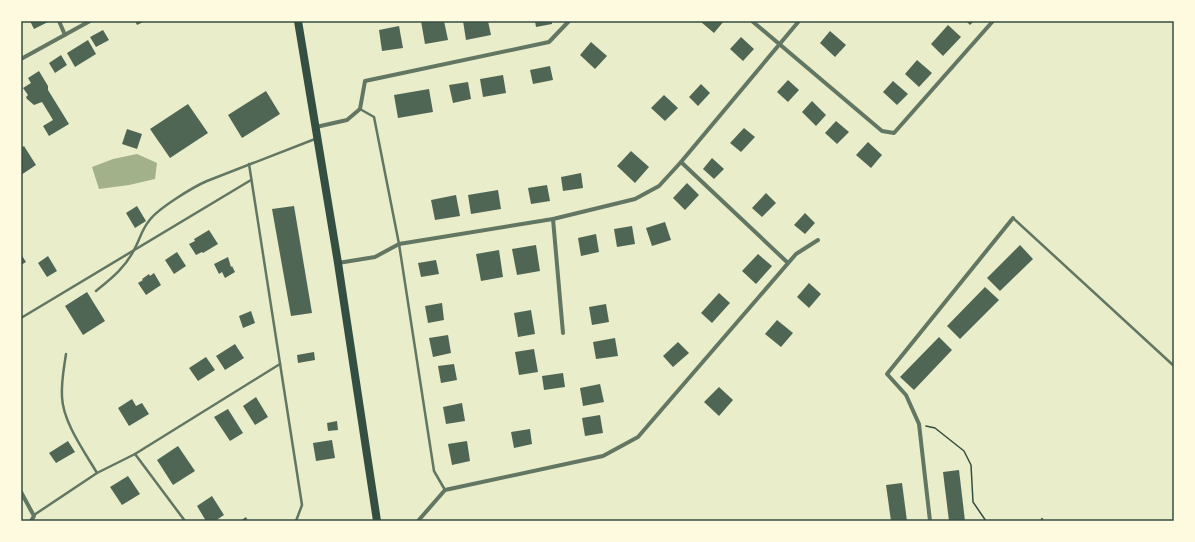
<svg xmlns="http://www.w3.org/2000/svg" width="1195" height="542" font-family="'PT Sans Narrow',sans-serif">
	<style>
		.water { fill: #a3b18a }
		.building { fill: #4f6655 }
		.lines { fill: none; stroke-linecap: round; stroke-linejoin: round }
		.path { stroke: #344e41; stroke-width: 1.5 }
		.service { stroke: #617663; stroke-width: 2.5 }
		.minor { stroke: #617663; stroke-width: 4 }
		.secondary { stroke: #344e41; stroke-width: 8 }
		.neatline { fill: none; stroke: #344e41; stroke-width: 1.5 }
	</style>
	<rect width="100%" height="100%" fill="#e9edc9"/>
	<path class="water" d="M137 154 157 163 155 179 129 185 99 189 92 167 113 159Z"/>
	<g class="building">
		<path d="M30 21H48V22L34 29Z"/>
		<path d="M135 21H145L137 25Z"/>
		<path d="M421 21H444L448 40 425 44Z"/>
		<path d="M463 21H488L491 35 466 40Z"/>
		<path d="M535 21H552V24L536 27Z"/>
		<path d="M702 21H724L714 33 701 22Z"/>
		<path d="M966 21H974L970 25Z"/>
		<path d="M948 25 961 37 943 56 931 44Z"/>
		<path d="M399 26 403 48 382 51 379 30Z"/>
		<path d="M103 30 109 40 96 47 90 37Z"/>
		<path d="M830 31 846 45 835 57 820 43Z"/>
		<path d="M741 37 754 49 743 61 730 49Z"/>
		<path d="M88 40 96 54 75 67 67 53Z"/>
		<path d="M591 42 607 56 595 69 580 55Z"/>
		<path d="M61 55 67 65 55 73 49 63Z"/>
		<path d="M917 60 932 73 919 87 905 74Z"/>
		<path d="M550 66 553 80 533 84 530 70Z"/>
		<path d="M39 71 48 86V90L69 124 49 136 43 126 53 120 42 102 34 105 27 99 26 97 28 95 23 88 31 83 28 78Z"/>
		<path d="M503 75 506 93 483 97 480 79Z"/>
		<path d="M788 80 799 90 788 102 777 92Z"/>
		<path d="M893 81 908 94 897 105 883 92Z"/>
		<path d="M468 82 471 99 453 103 449 85Z"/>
		<path d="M701 84 710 93 698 106 689 97Z"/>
		<path d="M429 89 433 112 398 118 394 95Z"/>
		<path d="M266 91 280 114 242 138 228 115Z"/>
		<path d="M664 95 678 108 665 121 651 108Z"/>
		<path d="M812 101 826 115 816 126 802 112Z"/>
		<path d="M188 104 208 133 170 158 150 129Z"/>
		<path d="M836 121 849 132 837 144 825 133Z"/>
		<path d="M744 128 755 137 741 152 730 143Z"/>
		<path d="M127 129 142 134 137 149 122 144Z"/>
		<path d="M868 142 882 155 871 168 856 155Z"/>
		<path d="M24 146 36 165 21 175V148Z"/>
		<path d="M631 151 649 167 635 183 617 166Z"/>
		<path d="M712 158 724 169 714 179 703 169Z"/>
		<path d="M581 173 583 188 563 191 561 177Z"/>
		<path d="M687 183 699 195 685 210 673 198Z"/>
		<path d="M547 185 550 201 531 204 528 188Z"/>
		<path d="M498 190 501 209 471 214 468 195Z"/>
		<path d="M766 193 776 203 762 217 752 208Z"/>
		<path d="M456 195 460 216 435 220 431 200Z"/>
		<path d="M137 206 146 221 135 228 126 213Z"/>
		<path d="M294 206 312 313 291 316 272 209Z"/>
		<path d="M805 213 815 223 805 234 794 225Z"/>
		<path d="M665 222 671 240 652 246 646 228Z"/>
		<path d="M632 226 635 244 617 247 614 229Z"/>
		<path d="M209 230 218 244 203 253 202 252 196 255 189 244 195 241 194 239Z"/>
		<path d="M596 234 599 252 581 256 578 238Z"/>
		<path d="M536 245 540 271 517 275 512 249Z"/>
		<path d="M1020 245 1033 259 1000 291 987 278Z"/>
		<path d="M499 250 503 277 481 281 476 254Z"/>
		<path d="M177 252 186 266 174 274 165 260Z"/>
		<path d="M21 254 26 262 21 265Z"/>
		<path d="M758 254 772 266 756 284 742 271Z"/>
		<path d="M48 256 57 271 47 277 38 263Z"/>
		<path d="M228 257 231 267 232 266 235 272 225 278 222 272 219 274 214 264Z"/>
		<path d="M436 260 439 274 421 277 418 263Z"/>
		<path d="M154 273 161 285 146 295 138 283 143 280 142 279 149 274 150 276Z"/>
		<path d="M809 283 821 294 809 308 797 297Z"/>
		<path d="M985 287 999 300 960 339 947 326Z"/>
		<path d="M87 292 105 321 83 335 65 306Z"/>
		<path d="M719 293 730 303 712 323 701 313Z"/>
		<path d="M442 303 444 320 428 323 425 306Z"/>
		<path d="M606 304 609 322 592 325 589 307Z"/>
		<path d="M531 310 535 334 518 337 514 313Z"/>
		<path d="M251 311 255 323 243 328 239 316Z"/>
		<path d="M777 320 793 333 781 347 765 334Z"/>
		<path d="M448 335 451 353 433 357 429 338Z"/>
		<path d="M939 337 952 350 914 390 900 377Z"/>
		<path d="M615 338 618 356 596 359 593 342Z"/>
		<path d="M678 342 689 353 673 367 663 356Z"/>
		<path d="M235 344 244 358 225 370 216 356Z"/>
		<path d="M534 349 538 372 519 375 515 352Z"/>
		<path d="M314 352 315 360 298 363 297 355Z"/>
		<path d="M206 357 215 370 198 381 189 368Z"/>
		<path d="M454 364 457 380 441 383 438 366Z"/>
		<path d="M563 373 565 387 544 390 542 376Z"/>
		<path d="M600 384 604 402 583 406 580 388Z"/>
		<path d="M719 387 733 400 719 416 704 402Z"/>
		<path d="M256 397 268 417 255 425 243 406Z"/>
		<path d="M132 399 136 406 142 403 149 414 129 426 118 408Z"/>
		<path d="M462 403 465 421 446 424 443 407Z"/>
		<path d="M228 409 243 433 230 441 214 417Z"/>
		<path d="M600 415 603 433 585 436 582 418Z"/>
		<path d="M337 421 338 430 328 431 327 423Z"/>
		<path d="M530 429 532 444 514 448 511 432Z"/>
		<path d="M332 440 335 458 316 461 313 443Z"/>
		<path d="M68 441 75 452 56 463 49 453Z"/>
		<path d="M467 441 470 461 452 465 448 444Z"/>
		<path d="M178 446 195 471 173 485 157 460Z"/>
		<path d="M959 470 965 521H949L943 472Z"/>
		<path d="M128 476 140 494 122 505 110 487Z"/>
		<path d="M902 483 907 521H891L886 485Z"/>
		<path d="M212 496 224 515 215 521H206L197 506Z"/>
		<path d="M246 517 248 521H240Z"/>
	</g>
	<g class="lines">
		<path class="path" d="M926 426 935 428 964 451 971 465 973 502 986 521"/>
		<g class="service">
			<path d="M360 109 374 117 399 244 434 471 445 490"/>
			<path d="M249 164 302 505 296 521"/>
			<path d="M1013 218 1174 366"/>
			<path d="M96 291C112 278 126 267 135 248 140 239 142 229 149 221 157 209 193 187 207 181L315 139"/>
			<path d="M21 318 251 180"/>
			<path d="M66 354C64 368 61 382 62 397 63 422 84 451 97 473"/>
			<path d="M135 454 185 521"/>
			<path d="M34 515 97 473 135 454 280 364"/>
			<path d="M1042 519V521"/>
		</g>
		<g class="minor">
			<path d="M59 21 65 35"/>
			<path d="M752 21 882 131 894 133 993 21"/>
			<path d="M21 59 90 21"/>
			<path d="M316 127 347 120 360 109 365 81 549 42 569 21"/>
			<path d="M681 162 788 263"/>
			<path d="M553 219 563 333"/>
			<path d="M338 263 375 257 399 244 553 219 635 199 659 186 681 162 799 21"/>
			<path d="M21 492 34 516 31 521"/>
			<path d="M418 521 445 490 603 456 638 437 796 254 818 240"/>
			<path d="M930 521 919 424 906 395 887 374 1013 218"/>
		</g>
		<path class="secondary" d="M298 21 338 263 377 521"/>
	</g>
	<rect width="1195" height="542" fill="none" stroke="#fefae0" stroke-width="44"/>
	<rect x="22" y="22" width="1151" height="498" class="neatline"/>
</svg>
